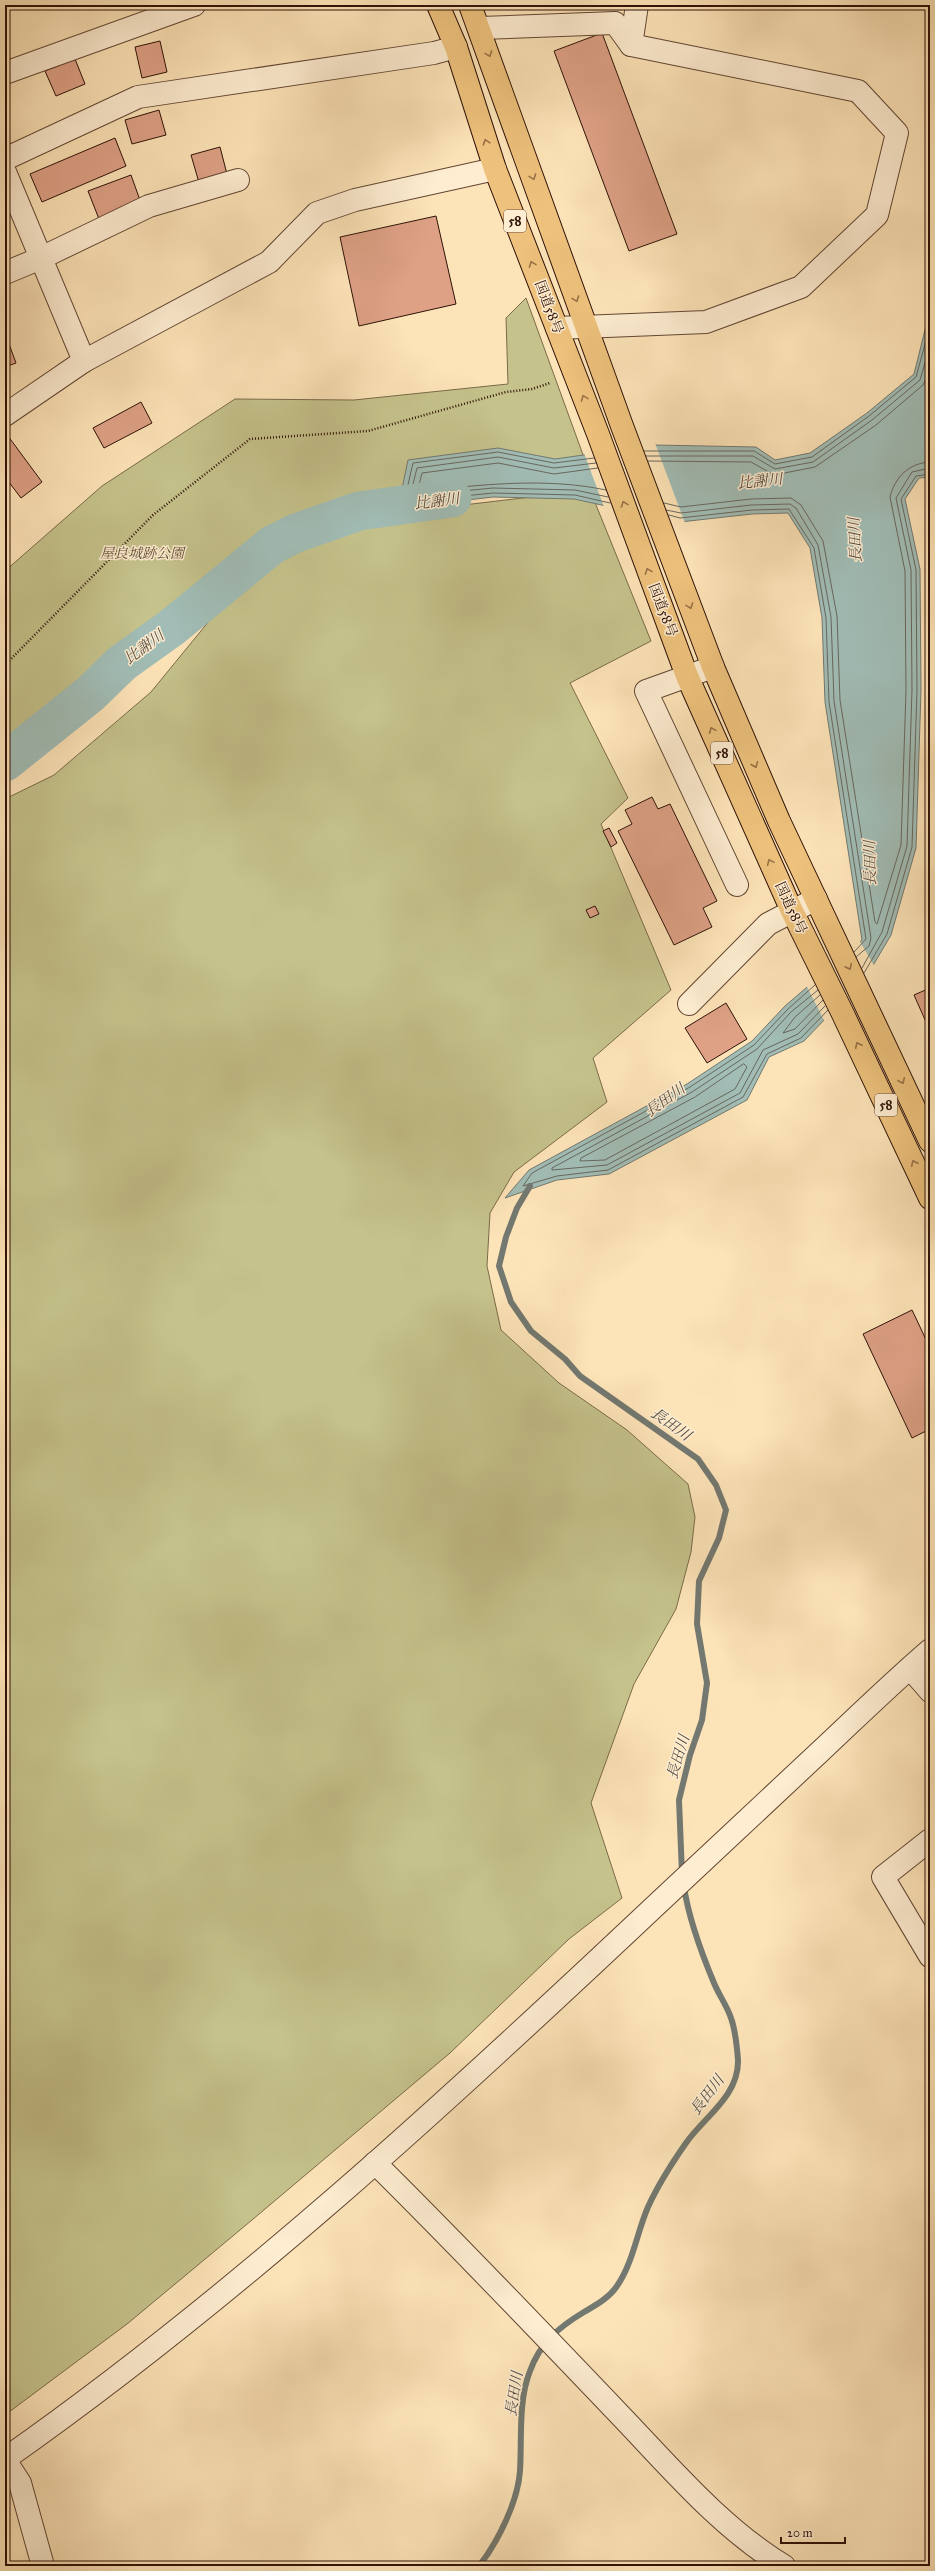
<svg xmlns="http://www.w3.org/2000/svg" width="935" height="2571" font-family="'IM FELL Great Primer','Noto Serif JP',serif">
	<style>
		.green { fill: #c5c28b; stroke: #7a6a49 }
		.water { fill: #a1bdb6; stroke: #737870 }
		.pier { fill: #fde4b8 }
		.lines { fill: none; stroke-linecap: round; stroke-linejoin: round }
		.shore { stroke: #68675e; stroke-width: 1 }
		.stream { stroke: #737870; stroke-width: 6 }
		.river { stroke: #a1bdb6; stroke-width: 39 }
		.building { fill: #dea186; stroke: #2e1107 }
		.minor-casing { stroke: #624633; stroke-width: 24 }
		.highway-casing { stroke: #2e1107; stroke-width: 24 }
		.path { stroke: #2e1107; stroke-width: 2.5; stroke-dasharray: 1 2; stroke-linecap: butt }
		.minor { stroke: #feedd1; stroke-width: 22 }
		.highway { stroke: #eec27c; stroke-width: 22 }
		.oneway { stroke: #987247 }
		.labels { text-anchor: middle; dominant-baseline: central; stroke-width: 3; stroke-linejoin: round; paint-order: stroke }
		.shield { fill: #feedd1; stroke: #6c5344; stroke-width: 1 }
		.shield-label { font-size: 13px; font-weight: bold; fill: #2e1107 }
		.street-label { font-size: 14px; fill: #2e1107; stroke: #feedd1 }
		.park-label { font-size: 14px; font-style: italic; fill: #634f35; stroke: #feedd1 }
		.water-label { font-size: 15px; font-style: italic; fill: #564d44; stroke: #feedd1 }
	</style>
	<rect width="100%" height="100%" fill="#fde4b8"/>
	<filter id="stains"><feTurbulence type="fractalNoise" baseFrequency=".005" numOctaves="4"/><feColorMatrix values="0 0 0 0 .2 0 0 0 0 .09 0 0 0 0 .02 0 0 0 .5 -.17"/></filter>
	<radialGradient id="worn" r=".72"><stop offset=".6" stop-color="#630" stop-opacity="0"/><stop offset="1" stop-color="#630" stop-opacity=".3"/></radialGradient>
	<g class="green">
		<path d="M526 298 594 485 372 508 272 545 90 694 5 760V571L102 486 235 399 354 400 508 384 506 318Z"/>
		<path d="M590 490 651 641 570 683 628 798 601 824 671 990 593 1058 607 1102 514 1172 490 1213 487 1266 501 1330 559 1383 627 1430 688 1484 695 1517 691 1552 676 1609 634 1684 591 1803 622 1898 569 1939 450 2053 252 2220 127 2324 5 2415V799L54 775 151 692 214 615 278 549 379 515Z"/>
	</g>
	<path class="water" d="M930 310V477L919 478 905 499 920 569 921 690 916 848 891 935 868 974 804 1041 769 1057 747 1100 609 1174 557 1180 505 1198 529 1170 687 1084 752 1041 785 1006 862 940 825 702 822 618 810 548 788 513 752 514 680 522 574 499 493 497 398 508 408 460 498 448 555 459 655 445 756 447 775 460 810 453 867 413 914 374Z"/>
	<g class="pier">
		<path d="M655 443 685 523 680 524 604 507 584 453Z"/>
		<path d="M859 940 875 967 870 975 825 1022 806 985Z"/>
	</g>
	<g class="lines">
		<g class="shore">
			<path d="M644 451H754L775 464 812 457 869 416 916 377 930 326"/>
			<path d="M646 456H753L775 469 813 462 872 420 920 380 930 346"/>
			<path d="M594 458 554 463 498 452 413 463 404 502 493 493 575 495 610 503"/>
			<path d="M648 461 751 462 774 475 815 467 876 425 923 385 930 371"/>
			<path d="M596 463 554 468 498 457 417 468 410 496 493 488 575 490 608 497"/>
			<path d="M598 468 554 474 498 463 422 473 418 489 420 491C482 485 544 477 606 490"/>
			<path d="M664 503 681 507 751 499 791 498 801 505 823 541 837 616 840 700 875 922 877 924 901 845 906 690 905 571 890 497C895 477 909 463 930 462"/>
			<path d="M666 510 681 513 751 505 790 504 796 508 818 545 831 617 834 701 871 938 869 946 856 957"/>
			<path d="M669 515 680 518 752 510 789 509 814 548 826 618 829 702 866 939 854 952"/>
			<path d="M862 968 882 932 907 846 912 690 911 570 896 498 912 472 930 468"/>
			<path d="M864 973 887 934 912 847 917 690 916 570 901 499 916 476 930 474"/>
			<path d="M815 985 788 1009 754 1045 690 1087 532 1173 523 1186 557 1176 608 1170 743 1097 767 1054 801 1038 828 1010"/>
			<path d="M818 990 791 1012 757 1049 692 1092 552 1168V1170L607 1165 740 1093 763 1050 798 1034 825 1006"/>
			<path d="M820 995 795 1017 783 1033 795 1029 823 1000"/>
			<path d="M744 1064 747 1067 735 1089 605 1160 580 1161 581 1158 695 1097Z"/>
		</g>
		<g class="stream">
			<path d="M530 1186 517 1208 506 1237 499 1266 511 1302 531 1331 565 1359 580 1376 698 1459 716 1485 726 1510 719 1538 699 1581 697 1624 707 1683 702 1720 690 1755 679 1800 682 1874"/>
			<path d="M479 2566C498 2542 518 2501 520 2471 522 2439 518 2401 530 2371 540 2343 559 2327 584 2312 596 2305 609 2298 617 2286 633 2263 637 2232 648 2207 658 2185 672 2163 686 2143 704 2117 739 2096 738 2060 737 2047 735 2029 731 2018 727 2006 719 1995 714 1983 701 1952 689 1920 684 1887"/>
		</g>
		<path class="river" d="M5 762 90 694 122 663 171 628 272 545 296 533 359 511 452 498"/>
	</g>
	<g class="building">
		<path d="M602 33 677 234 629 251 554 51Z"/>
		<path d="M160 41 167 72 142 78 135 47Z"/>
		<path d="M75 59 85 84 56 96 45 71Z"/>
		<path d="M159 110 166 135 132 144 125 120Z"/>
		<path d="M115 138 126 166 42 202 30 174Z"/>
		<path d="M220 147 228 178 200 186 191 155Z"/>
		<path d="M131 175 141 203 99 219 88 191Z"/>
		<path d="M436 216 456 304 359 326 340 237Z"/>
		<path d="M5 333 16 363 5 367Z"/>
		<path d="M141 402 152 423 104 448 93 428Z"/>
		<path d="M5 432 42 482 21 498 5 477Z"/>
		<path d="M652 797 658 809 670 804 717 901 703 908 712 927 674 945 618 831 632 824 625 810Z"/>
		<path d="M609 828 617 843 611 847 603 831Z"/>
		<path d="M595 906 599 914 590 918 586 910Z"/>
		<path d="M930 988V1031L914 995Z"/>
		<path d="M726 1003 747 1039 707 1063 685 1028Z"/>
		<path d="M912 1310 930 1348V1429L912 1438 863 1334Z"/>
	</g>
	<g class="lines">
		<defs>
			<g id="minor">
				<path d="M480 28 615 23 631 45 858 91 897 133 877 215 801 287 706 322 557 328"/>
				<path d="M631 45 637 5"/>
				<path d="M5 73 194 5"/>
				<path d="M5 159 138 97 434 53 456 47"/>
				<path d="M5 172 84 361"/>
				<path d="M5 273 41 258 149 206 238 180"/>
				<path d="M5 415 84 361 269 262 317 213 355 200 495 169"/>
				<path d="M713 667 646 691 737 885"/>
				<path d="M689 1004 768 924 816 899"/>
				<path d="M910 1668 930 1691"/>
				<path d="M930 1840 883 1877 930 1956"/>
				<path d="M375 2163C458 2245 539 2330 620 2415 670 2467 721 2528 784 2566"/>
				<path d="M5 2459C238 2295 447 2102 654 1907 711 1854 768 1800 825 1747 860 1714 894 1681 930 1650"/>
				<path d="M5 2460 20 2483 43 2566"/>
			</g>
			<g id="highway">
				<path d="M438 5 456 47 495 169 598 434 687 676 792 911 842 1012 930 1198"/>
				<path d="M470 5 622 426 713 667 779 821 930 1141"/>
			</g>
		</defs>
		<use href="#minor" class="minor-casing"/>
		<use href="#highway" class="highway-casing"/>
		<path class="path" d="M5 665 153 515 250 439 368 431 506 392 532 389 550 383"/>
		<use href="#minor" class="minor"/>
		<use href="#highway" class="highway"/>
	</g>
	<defs><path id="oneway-chevron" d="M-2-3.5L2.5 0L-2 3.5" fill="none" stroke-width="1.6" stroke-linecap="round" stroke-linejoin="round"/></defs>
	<g class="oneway">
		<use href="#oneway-chevron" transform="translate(489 54) rotate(70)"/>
		<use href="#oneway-chevron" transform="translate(486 142) rotate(-108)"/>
		<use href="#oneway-chevron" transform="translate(533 177) rotate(70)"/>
		<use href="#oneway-chevron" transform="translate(532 264) rotate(-111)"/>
		<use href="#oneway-chevron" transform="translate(576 299) rotate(70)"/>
		<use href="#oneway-chevron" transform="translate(584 398) rotate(-111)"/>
		<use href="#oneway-chevron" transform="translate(624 504) rotate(-110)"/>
		<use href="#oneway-chevron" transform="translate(648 571) rotate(-111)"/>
		<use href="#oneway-chevron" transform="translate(690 606) rotate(70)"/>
		<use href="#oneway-chevron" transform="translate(712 730) rotate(-114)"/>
		<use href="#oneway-chevron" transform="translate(755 765) rotate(67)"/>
		<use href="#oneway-chevron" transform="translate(770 862) rotate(-114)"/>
		<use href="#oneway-chevron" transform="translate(849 967) rotate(64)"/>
		<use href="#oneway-chevron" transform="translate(858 1045) rotate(-115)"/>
		<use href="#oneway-chevron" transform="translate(902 1081) rotate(65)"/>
		<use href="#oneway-chevron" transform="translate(914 1163) rotate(-115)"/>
	</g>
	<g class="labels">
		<g class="shield">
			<rect x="504" y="210" width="22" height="22" rx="3"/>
			<rect x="711" y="742" width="22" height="22" rx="3"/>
			<rect x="875" y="1094" width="22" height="22" rx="3"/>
		</g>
		<g class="shield-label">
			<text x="515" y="221">58</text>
			<text x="722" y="753">58</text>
			<text x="886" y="1105">58</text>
		</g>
		<g class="street-label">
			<text transform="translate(549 307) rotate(69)">国道58号</text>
			<text transform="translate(663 610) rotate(69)">国道58号</text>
			<text transform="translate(791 908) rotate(65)">国道58号</text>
		</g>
		<g class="park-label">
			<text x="142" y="553">屋良城跡公園</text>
		</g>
		<g class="water-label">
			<text transform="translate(760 481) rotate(-6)">比謝川</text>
			<text transform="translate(437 501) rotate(-7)">比謝川</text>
			<text transform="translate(855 540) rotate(-93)">長田川</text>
			<text transform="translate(144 647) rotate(-37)">比謝川</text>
			<text transform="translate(870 863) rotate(-91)">長田川</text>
			<text transform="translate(665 1100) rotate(-36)">長田川</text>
			<text transform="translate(671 1424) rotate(35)">長田川</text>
			<text transform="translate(678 1757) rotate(-73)">長田川</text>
			<text transform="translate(707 2095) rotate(-53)">長田川</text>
			<text transform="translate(514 2394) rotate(-81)">長田川</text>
		</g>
	</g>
	<rect width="935" height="2571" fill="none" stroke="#fde4b8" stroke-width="20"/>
	<rect x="6" y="6" width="923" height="2559" fill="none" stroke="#2e1107" stroke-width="2"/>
	<rect x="10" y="10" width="915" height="2551" fill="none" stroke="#2e1107"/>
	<path d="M781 2537v6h64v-6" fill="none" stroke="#2e1107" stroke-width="2"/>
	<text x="787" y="2537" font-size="12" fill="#2e1107" stroke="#feedd1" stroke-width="3" paint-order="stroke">20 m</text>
	<rect width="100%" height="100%" filter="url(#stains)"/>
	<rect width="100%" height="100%" fill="url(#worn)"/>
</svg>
